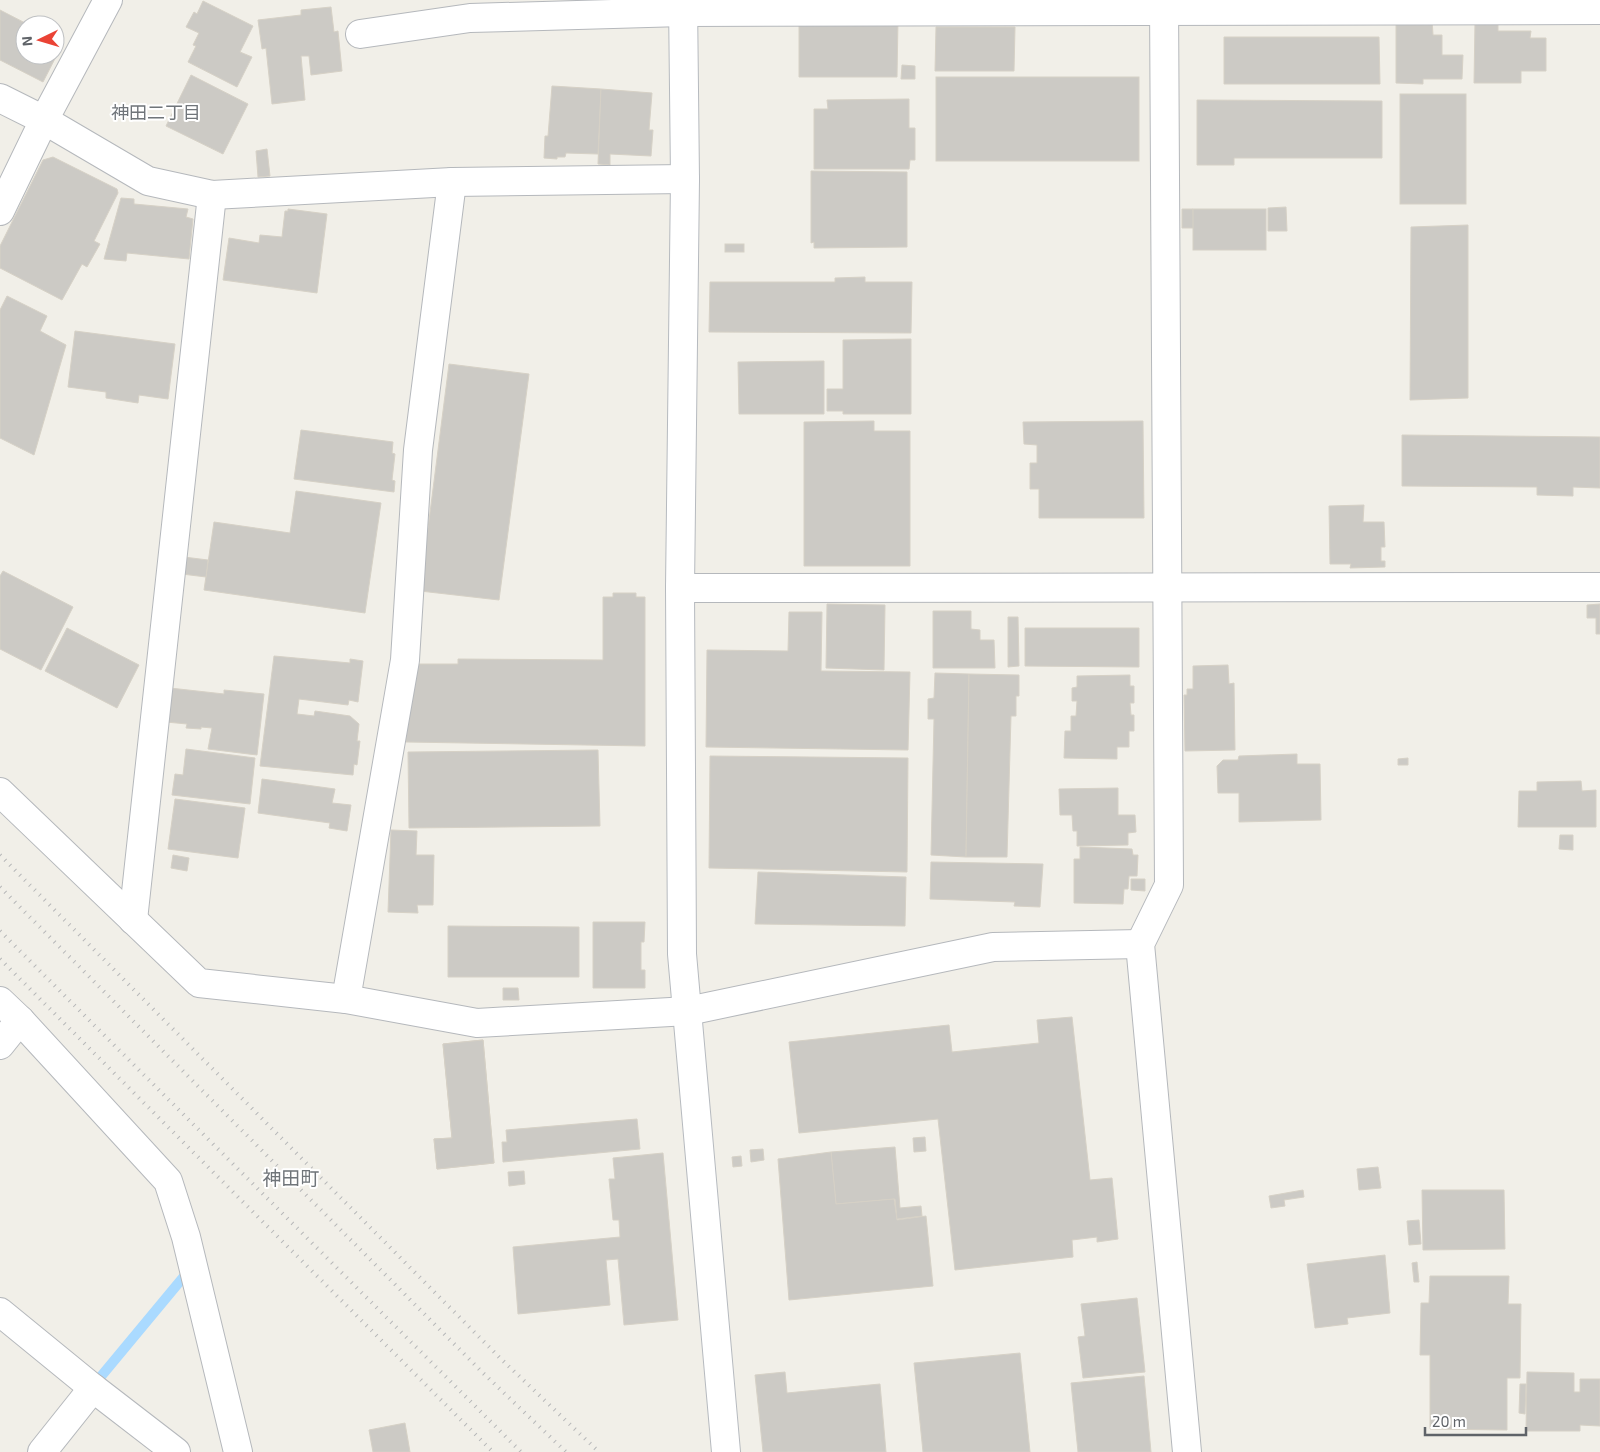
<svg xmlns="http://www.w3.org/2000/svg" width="1600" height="1452" font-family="'Exo 2','Noto Sans JP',sans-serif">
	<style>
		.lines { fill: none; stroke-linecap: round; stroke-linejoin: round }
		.stream { stroke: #aadaff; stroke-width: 10 }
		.building { fill: #cccac5; stroke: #d6d1c6 }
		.street-casing { stroke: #b5b8bc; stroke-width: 30 }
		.secondary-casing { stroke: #b6babf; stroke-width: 30 }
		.street { stroke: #fff; stroke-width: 28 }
		.secondary { stroke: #fff; stroke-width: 28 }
		.rail { stroke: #b6b7b8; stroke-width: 4; stroke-dasharray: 1 6; stroke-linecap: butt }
		.labels { text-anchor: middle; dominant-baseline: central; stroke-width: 4; stroke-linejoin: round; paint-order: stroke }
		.neighbourhood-label { font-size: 18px; fill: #70757a; stroke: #fff }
		.quarter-label { font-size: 19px; fill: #70757a; stroke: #fff }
	</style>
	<rect width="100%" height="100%" fill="#f1efe8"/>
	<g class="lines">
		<path class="stream" d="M93 1386 186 1274"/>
	</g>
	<g class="building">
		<path d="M203 1 253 26 240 52 252 57 237 87 188 62 196 46 193 45 199 33 186 27 194 12 197 14Z"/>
		<path d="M331 7 334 32 338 31 342 71 311 75 309 56H301L305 100 272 104 266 48 262 49 258 20 301 15V10Z"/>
		<path d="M0 10 29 25H25V55H55V39L63 43 43 82 0 60Z"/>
		<path d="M799 19H898L897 77H799Z"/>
		<path d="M1432 19 1433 35H1442V55H1463L1462 79H1423V84L1396 83V21Z"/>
		<path d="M1475 22H1498V31H1531L1530 38H1546V71H1521V83H1474Z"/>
		<path d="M936 27H1015L1014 71H935Z"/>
		<path d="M1224 37H1379L1380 84H1224Z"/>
		<path d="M902 65 915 66V79H901Z"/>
		<path d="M191 75 248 104 223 154 166 126Z"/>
		<rect x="936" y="77" width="203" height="84"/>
		<path d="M552 86 601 89 598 154 566 153 565 157H557V159L544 158 545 136H548Z"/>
		<path d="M601 89 652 93 649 130H653L651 156 610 154V165L598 164Z"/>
		<rect x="1400" y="94" width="66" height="110"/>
		<path d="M909 99V128H915V160H910L909 169H814V109H828L827 100Z"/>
		<path d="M1197 100 1382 101V158H1234V165H1197Z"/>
		<path d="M267 149 270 176 258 177 256 151Z"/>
		<path d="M53 157 117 189 118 193 94 241 100 244 87 267 82 264 62 300 0 268V246L43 160Z"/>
		<path d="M811 171 907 172V247L814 248V242L811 243Z"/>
		<path d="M121 198 134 199V204L188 209 186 217 193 219 189 259 127 253 126 261 104 259Z"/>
		<path d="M1286 207 1287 231H1268V208Z"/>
		<path d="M288 209 327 214 317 293 223 280 229 238 259 243 260 235 282 237 285 211H288Z"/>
		<path d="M1182 209H1193L1194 228H1182Z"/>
		<rect x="1193" y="209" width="73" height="41"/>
		<path d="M1468 225V398L1410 400 1411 227Z"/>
		<rect x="725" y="244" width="19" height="8"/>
		<path d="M865 277V282H912L911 333 709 332 710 282H835V278Z"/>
		<path d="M7 296 47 316 40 331 66 345 34 455 0 438V310Z"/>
		<path d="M75 331 175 344 168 399 139 395 138 403 106 398V392L68 387Z"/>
		<path d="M911 339V414H843V411H827V389H843V340Z"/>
		<path d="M824 361V414H739L738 362Z"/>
		<path d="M449 364 529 374 499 600 420 591Z"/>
		<path d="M874 421V431H910V566H804V422Z"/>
		<path d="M1143 421 1144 518H1039V489H1030V463H1037V445L1024 444 1023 422Z"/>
		<path d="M301 430 393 442 392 453 395 454 392 480 395 481 394 492 294 479Z"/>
		<path d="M1402 435 1600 437V488L1573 487V496L1537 495V487L1402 486Z"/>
		<path d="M296 491 381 503 365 613 204 590 214 522 290 533Z"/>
		<path d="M1364 505 1363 522H1384L1385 547H1381V561H1385V567L1350 568 1351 564H1330L1329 506Z"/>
		<path d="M184 557 208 560 206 577 182 574Z"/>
		<path d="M3 571 73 607 41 670 0 649V576Z"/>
		<path d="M613 593H636V597H645V746L406 742 405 664H458V659L603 660V597H613Z"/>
		<path d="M827 604 885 605 884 670 826 668Z"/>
		<path d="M1600 604V634H1596V618H1587V605Z"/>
		<path d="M933 611H971V629L980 630V640H994L995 668H933Z"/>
		<path d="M789 612H822L821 671 910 672 908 750 706 747 707 650 788 651Z"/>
		<path d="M1008 617H1018L1019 666 1008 667Z"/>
		<path d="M67 628 139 665 117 708 45 671Z"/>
		<path d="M1025 628H1139V667L1025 666Z"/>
		<path d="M274 656 350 663V659L363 661 358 702 349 700 348 705 299 699 297 714 314 716 315 711 350 716 359 724 357 741H360L357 765 354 764 353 775 260 766Z"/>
		<path d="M1228 665 1229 684 1234 683 1235 750 1185 751 1184 695H1187V689H1193V666Z"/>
		<path d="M935 673 969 674 966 857 931 855 934 719H928V699L934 698Z"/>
		<path d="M969 674 1019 675V696H1016V716H1011L1007 857H966Z"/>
		<path d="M1130 675V686H1134V703H1130L1131 715H1134V731H1129V747H1117V759L1064 758 1065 731H1071V716H1076L1077 701H1072V688L1077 687V676Z"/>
		<path d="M170 688 224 694V690L264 694 257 755 208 749 212 728 201 727V729L186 728 187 724 166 722Z"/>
		<path d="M186 749 255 758 250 804 172 795 175 774 183 775Z"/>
		<path d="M598 750 600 826 409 828 408 752Z"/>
		<path d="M1297 754V764H1320L1321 820 1239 822V793H1218L1217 766 1223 760H1238L1239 756Z"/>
		<path d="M710 756 908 758 907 872 709 868Z"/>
		<path d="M1408 758V765H1398V759Z"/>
		<path d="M262 779 335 789 332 803 351 805 347 831 329 828 330 823 258 813Z"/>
		<path d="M1581 781 1582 791 1596 790V827H1518L1519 791H1537V782Z"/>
		<path d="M1118 788V815H1135L1136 832 1128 833V845L1077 846V831H1073L1072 815H1060L1059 789Z"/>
		<path d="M175 799 245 808 238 858 168 849Z"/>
		<path d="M391 830 417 831 416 855H434L433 905H417L418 913 388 912Z"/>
		<path d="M1560 835H1573V850L1559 849Z"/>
		<path d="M1080 847 1132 849 1133 855H1138L1137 876H1129L1128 889H1124L1123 904 1074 903V859H1080Z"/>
		<path d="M173 855 189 858 187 871 171 868Z"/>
		<path d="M931 862 1043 864 1040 907 1014 906 1015 902 930 899Z"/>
		<path d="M758 872 906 877 905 926 755 924Z"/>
		<path d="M1131 879H1145V891L1131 890Z"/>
		<path d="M593 922H645L644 942H641V970H645V988H593Z"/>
		<path d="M448 926 579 927V977H448Z"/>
		<path d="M503 988H518L519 1000H503Z"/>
		<path d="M1072 1017 1090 1180 1112 1178 1118 1239 1097 1242V1237L1072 1240 1073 1257 955 1270 938 1119 799 1133 789 1042 949 1025 952 1052 1039 1043 1037 1020Z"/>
		<path d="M483 1040 494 1163 437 1169 434 1139 452 1138 443 1044Z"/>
		<path d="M483 1040 494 1163 437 1169 434 1139 452 1138 443 1044Z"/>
		<path d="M637 1119 640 1149 503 1162 502 1142H507L506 1130Z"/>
		<path d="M925 1137 926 1151 914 1152 913 1138Z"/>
		<path d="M895 1147 900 1208 921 1206 922 1216 897 1219 895 1199 836 1204 831 1152Z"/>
		<path d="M763 1149 764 1160 751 1162 750 1150Z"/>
		<path d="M831 1152 836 1204 894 1199 897 1220 926 1216 933 1286 789 1300 778 1159Z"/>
		<path d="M663 1153 678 1320 624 1325 618 1259 606 1260 610 1305 518 1314 513 1247 620 1237 619 1220H613L609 1179H615L613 1158Z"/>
		<path d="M741 1156 742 1166 733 1167 732 1157Z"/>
		<path d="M1378 1167 1381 1188 1359 1190 1357 1169Z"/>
		<path d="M524 1171 525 1184 509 1186 508 1172Z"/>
		<path d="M1303 1190 1304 1197 1284 1200 1285 1206 1271 1208 1269 1196Z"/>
		<path d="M1422 1190H1504L1505 1249 1423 1250Z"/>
		<path d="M1419 1220 1421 1244 1409 1245 1407 1221Z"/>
		<path d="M1385 1255 1390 1313 1347 1318 1348 1324 1315 1328 1307 1264Z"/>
		<path d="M1417 1262 1419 1282H1414L1412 1263Z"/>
		<path d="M1430 1276H1509L1508 1304H1521L1520 1378H1507V1430L1430 1429V1355H1420L1421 1303H1429Z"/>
		<path d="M1137 1298 1145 1372 1083 1378 1078 1337 1085 1336 1081 1304Z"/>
		<path d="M1020 1353 1030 1452H923L914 1363Z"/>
		<path d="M785 1372 787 1393 880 1384 886 1452H763L755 1375Z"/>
		<path d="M1527 1372 1574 1373V1392H1580V1379H1600V1426L1580 1425V1431H1526Z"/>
		<path d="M1144 1376 1151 1452H1078L1071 1383Z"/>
		<path d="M1520 1384H1526L1525 1414 1519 1413Z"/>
		<path d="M405 1423 410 1452H373L369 1430Z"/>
	</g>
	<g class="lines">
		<defs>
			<g id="street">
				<path d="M1164 0 1169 885 1140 944 1187 1452"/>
				<path d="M360 34 470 18 683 12 1600 10"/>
				<path d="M0 98 44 120 148 181 212 195 452 182 685 179"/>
				<path d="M0 211 44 120 108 0"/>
				<path d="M680 588 1600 587"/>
				<path d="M0 792 199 983 346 999 477 1023 688 1011 993 947 1140 944"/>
				<path d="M133 920 212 195"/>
				<path d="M346 999 405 660 418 450 452 182"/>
				<path d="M0 1001 20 1020 168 1181 186 1237 238 1452"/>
				<path d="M0 1045 20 1020"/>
				<path d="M0 1312 93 1388 176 1452"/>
				<path d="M42 1452 93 1388"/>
			</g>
			<path id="secondary" d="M683 0 685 179 680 588 682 954 726 1452"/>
		</defs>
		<use href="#street" class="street-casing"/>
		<use href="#secondary" class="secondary-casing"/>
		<use href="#street" class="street"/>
		<use href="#secondary" class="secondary"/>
		<g class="rail">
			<path d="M0 855 499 1357 599 1452"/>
			<path d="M0 887 483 1373 566 1452"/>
			<path d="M0 931 521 1452"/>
			<path d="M0 959 493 1452"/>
		</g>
	</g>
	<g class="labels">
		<g class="neighbourhood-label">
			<text x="156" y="112">神田二丁目</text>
		</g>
		<g class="quarter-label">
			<text x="291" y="1177">神田町</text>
		</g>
	</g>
	<g transform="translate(40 40) rotate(265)"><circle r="24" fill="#ffffff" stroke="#bfc1c3"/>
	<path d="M0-4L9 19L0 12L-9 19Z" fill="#ea4335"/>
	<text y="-8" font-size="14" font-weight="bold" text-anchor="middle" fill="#5f6368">N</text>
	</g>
	<path d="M1425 1427v8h101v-8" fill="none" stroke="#5f6368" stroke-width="2.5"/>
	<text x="1432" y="1427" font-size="15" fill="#5f6368" stroke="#ffffff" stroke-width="4" paint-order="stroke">20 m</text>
</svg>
